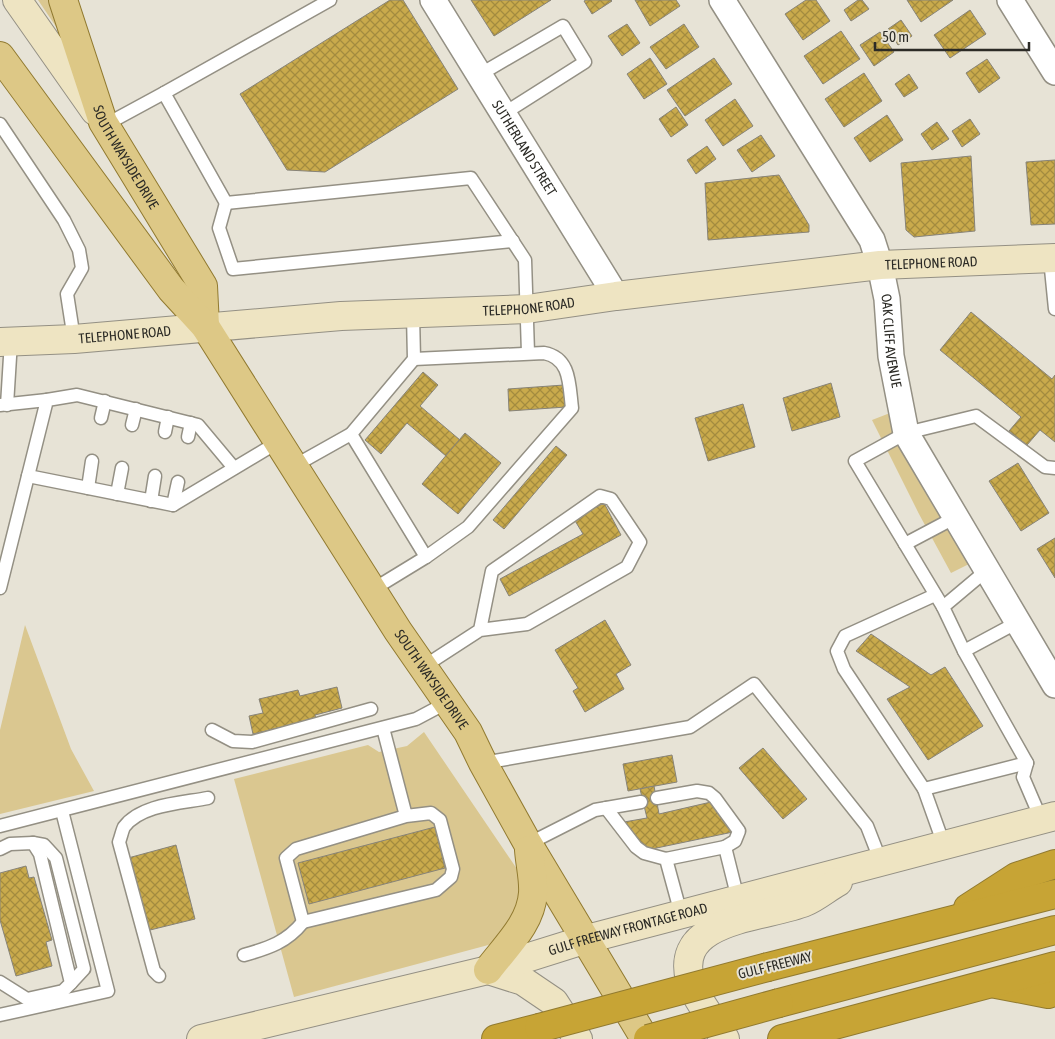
<svg xmlns="http://www.w3.org/2000/svg" width="1055" height="1039" font-family="'Asap Condensed',sans-serif">
	<style>
		.green { fill: #dac790 }
		.building { fill: url(#building-cross-hatch); stroke: #878378 }
		.lines { fill: none; stroke-linecap: round; stroke-linejoin: round }
		.service-casing { stroke: #949084; stroke-width: 15 }
		.minor-casing { stroke: #949084; stroke-width: 28 }
		.secondary-casing { stroke: #949084; stroke-width: 30 }
		.primary-casing { stroke: #917a30; stroke-width: 30 }
		.motorway-casing { stroke: #917a30; stroke-width: 30 }
		.service { stroke: #fff; stroke-width: 12 }
		.minor { stroke: #fff; stroke-width: 25 }
		.secondary { stroke: #eee4c2; stroke-width: 28 }
		.primary { stroke: #ddc886; stroke-width: 28 }
		.motorway { stroke: #c7a435; stroke-width: 28 }
		.motorway-bridge-casing { stroke: #917a30; stroke-width: 30; stroke-linecap: butt }
		.motorway-bridge { stroke: #c7a435; stroke-width: 28 }
		.labels { text-anchor: middle; dominant-baseline: central; stroke-width: 4; stroke-linejoin: round; paint-order: stroke }
		.street-label { font-size: 14px; fill: #2c2b26; stroke: #e7e3d6 }
	</style>
	<defs>
		<pattern id="building-cross-hatch" width="8" height="8" patternUnits="userSpaceOnUse" patternTransform="scale(1.25)"><rect width="8" height="8" fill="#c9aa4c"/><path d="M0 0l8 8M0 8l8-8" fill="none" stroke="#a38b3f"/></pattern>
	</defs>
	<rect width="100%" height="100%" fill="#e7e3d6"/>
	<g class="green">
		<path d="M38 0H55L63 37Z"/>
		<path d="M890 413 909 462 969 564 951 573 919 514 872 420Z"/>
		<path d="M25 625 71 749 94 791 0 814V730Z"/>
		<path d="M424 732 517 869 521 890 519 911 492 944 294 997 234 779 368 745 379 752 407 746Z"/>
	</g>
	<g class="building">
		<path d="M390 0H403L458 89 325 172 287 170 240 94Z"/>
		<path d="M471 0H551L494 36Z"/>
		<path d="M586 0H611L612 1 592 14 584 1Z"/>
		<path d="M635 0H676L680 6 650 26Z"/>
		<path d="M806 0H816L830 21 803 40 785 14Z"/>
		<path d="M858 0H862L869 9 851 21 844 10Z"/>
		<path d="M907 0H953L921 22Z"/>
		<path d="M970 10 986 34 950 58 934 35Z"/>
		<path d="M901 20 912 36 898 45 888 29Z"/>
		<path d="M627 24 640 43 622 56 608 36Z"/>
		<path d="M684 24 699 47 666 69 650 47Z"/>
		<path d="M841 31 860 59 823 84 804 56Z"/>
		<path d="M880 32 894 52 874 66 860 45Z"/>
		<path d="M650 58 667 84 644 99 627 74Z"/>
		<path d="M714 58 732 84 685 116 667 90Z"/>
		<path d="M987 59 1000 78 979 93 966 73Z"/>
		<path d="M864 73 882 101 844 127 825 99Z"/>
		<path d="M909 74 918 88 904 97 895 84Z"/>
		<path d="M735 99 753 126 723 146 705 120Z"/>
		<path d="M676 107 688 125 671 137 659 119Z"/>
		<path d="M887 115 903 140 870 162 854 138Z"/>
		<path d="M970 119 980 134 962 147 952 131Z"/>
		<path d="M937 122 949 139 932 150 921 134Z"/>
		<path d="M761 135 775 156 752 172 737 150Z"/>
		<path d="M707 146 716 159 696 174 687 160Z"/>
		<path d="M971 156 975 231 914 237 906 230 901 163Z"/>
		<path d="M1055 160V224L1031 225 1026 162Z"/>
		<path d="M779 175 809 225V232L708 240 705 183Z"/>
		<path d="M971 312 1052 379 1055 375V442L1040 430 1027 445 1009 431 1021 417 940 350Z"/>
		<path d="M423 372 438 385 420 406 460 440 446 456 407 423 381 454 365 440Z"/>
		<path d="M831 383 840 417 792 431 783 398Z"/>
		<path d="M564 385 566 407 509 411 508 389Z"/>
		<path d="M743 404 755 447 708 461 695 418Z"/>
		<path d="M465 433 501 463 458 514 422 484Z"/>
		<path d="M556 446 567 455 504 529 493 520Z"/>
		<path d="M1018 463 1049 513 1021 531 989 481Z"/>
		<path d="M604 503 621 535 509 596 500 579 583 534 574 519Z"/>
		<path d="M1055 538V578L1037 549Z"/>
		<path d="M605 620 631 665 616 674 624 689 585 712 573 691 578 688 555 650Z"/>
		<path d="M871 634 931 675 945 667 983 726 928 760 887 699 910 687 856 651Z"/>
		<path d="M337 687 342 708 315 715 316 719 253 734 249 716 263 713 259 699 298 690 300 696Z"/>
		<path d="M763 748 807 799 783 819 739 768Z"/>
		<path d="M672 755 677 782 628 791 623 764Z"/>
		<path d="M654 786 659 814 711 802 733 832 647 850 624 822 647 818 640 789Z"/>
		<path d="M435 827 445 868 309 904 298 863Z"/>
		<path d="M176 845 195 919 146 931 128 858Z"/>
		<path d="M26 866 29 878 34 877 52 940 46 942 52 966 16 976 0 920V873Z"/>
	</g>
	<g class="lines">
		<defs>
			<g id="service">
				<path d="M330 0 164 93 226 203 471 178 525 260 528 353"/>
				<path d="M479 75 563 26 585 62 503 114"/>
				<path d="M0 124 64 220 79 250 82 268 67 294 74 339"/>
				<path d="M105 125 164 93"/>
				<path d="M226 203 219 228 233 269 513 241"/>
				<path d="M1050 259 1055 309"/>
				<path d="M414 359 544 353C571 358 569 385 572 408L468 527 426 557"/>
				<path d="M0 405 47 400"/>
				<path d="M7 405 11 341"/>
				<path d="M101 418 105 401"/>
				<path d="M132 425 136 409"/>
				<path d="M165 432 168 417"/>
				<path d="M351 434 426 557 372 590"/>
				<path d="M188 437 191 423"/>
				<path d="M294 466 351 434 414 359 413 315"/>
				<path d="M28 476 173 505 278 442"/>
				<path d="M88 488 92 461"/>
				<path d="M117 494 122 468"/>
				<path d="M151 501 155 476"/>
				<path d="M173 505 178 482"/>
				<path d="M905 544 956 517"/>
				<path d="M0 588 47 400 77 395 198 425 234 468"/>
				<path d="M943 607 855 461 906 433 976 416 1045 467 1055 468"/>
				<path d="M1018 622 964 651 1027 763 1023 777 1041 819"/>
				<path d="M964 651 943 607 987 570"/>
				<path d="M423 667 480 630 492 571 600 496 611 499 640 542 627 567 527 624 480 630"/>
				<path d="M383 728 406 816 431 813 440 820 453 869 451 877 436 890 303 922 286 858 296 849 406 816"/>
				<path d="M212 730 233 741 252 742 371 709"/>
				<path d="M483 763 690 727 754 684 867 826 881 862"/>
				<path d="M924 789 844 669 837 651 845 636 935 595"/>
				<path d="M657 798 697 791 709 793 715 798 739 831 735 841 725 847 738 899"/>
				<path d="M606 808 636 847 644 853 666 859 681 914"/>
				<path d="M0 826 416 719 448 702"/>
				<path d="M33 843 44 845 56 858 84 969 71 983"/>
				<path d="M528 844 595 810 641 802"/>
				<path d="M944 845 924 789 1027 763"/>
				<path d="M0 849 10 844 33 843 40 854 71 983 63 991 27 999 0 982"/>
				<path d="M666 859 725 847"/>
				<path d="M244 955C269 948 287 942 303 922"/>
				<path d="M159 976 154 971 119 842C121 837 122 831 124 827 141 804 183 803 208 798"/>
				<path d="M0 1015 108 991 62 811"/>
			</g>
			<g id="minor">
				<path id="s1" d="M433 0 616 296"/>
				<path id="s2" d="M722 0 872 240 880 265 887 299 891 356 906 433 1055 685"/>
				<path d="M1010 0 1055 72"/>
			</g>
			<g id="secondary">
				<path d="M17 0 95 111"/>
				<path id="s3" d="M0 342 74 339 341 316 527 309 616 296 880 265 1055 258"/>
				<path d="M488 970 523 981 554 1002 578 1039"/>
				<path id="s4" d="M201 1039 488 970 587 939 1055 816"/>
				<path d="M725 1039C716 1024 693 995 690 980 674 917 767 918 805 902 817 897 827 888 838 882"/>
			</g>
			<g id="primary">
				<path id="s5" d="M63 0 103 122 203 286 205 326"/>
				<path id="s6" d="M0 56 171 289 205 326 398 631 468 732 483 763 528 844 645 1039"/>
				<path d="M488 970C505 947 531 924 533 893 534 880 530 864 529 850"/>
			</g>
			<g id="motorway">
				<path d="M968 908 1016 877 1055 864"/>
				<path d="M768 967 1055 894"/>
				<path d="M996 984 1048 994 1055 992"/>
				<path d="M779 1003 1055 930"/>
				<path d="M496 1039 539 1028"/>
				<path d="M782 1039 1055 966"/>
			</g>
		</defs>
		<use href="#service" class="service-casing"/>
		<use href="#minor" class="minor-casing"/>
		<use href="#secondary" class="secondary-casing"/>
		<use href="#primary" class="primary-casing"/>
		<use href="#motorway" class="motorway-casing"/>
		<use href="#service" class="service"/>
		<use href="#minor" class="minor"/>
		<use href="#secondary" class="secondary"/>
		<use href="#primary" class="primary"/>
		<use href="#motorway" class="motorway"/>
		<defs>
			<g id="motorway-bridge">
				<path d="M539 1028 768 967"/>
				<path d="M648 1039 779 1003"/>
			</g>
		</defs>
		<use href="#motorway-bridge" class="motorway-bridge-casing"/>
		<use href="#motorway-bridge" class="motorway-bridge"/>
	</g>
	<g class="labels">
		<g class="street-label">
			<text stroke="none"><textPath href="#s1" startOffset="174">SUTHERLAND STREET</textPath></text>
			<text stroke="none"><textPath href="#s5" startOffset="170">SOUTH WAYSIDE DRIVE</textPath></text>
			<text stroke="none"><textPath href="#s3" startOffset="935">TELEPHONE ROAD</textPath></text>
			<text stroke="none"><textPath href="#s3" startOffset="530">TELEPHONE ROAD</textPath></text>
			<text stroke="none"><textPath href="#s3" startOffset="125">TELEPHONE ROAD</textPath></text>
			<text stroke="none"><textPath href="#s2" startOffset="386">OAK CLIFF AVENUE</textPath></text>
			<text stroke="none"><textPath href="#s6" startOffset="759">SOUTH WAYSIDE DRIVE</textPath></text>
			<text stroke="none"><textPath href="#s4" startOffset="441">GULF FREEWAY FRONTAGE ROAD</textPath></text>
			<text transform="translate(775 965) rotate(-14)">GULF FREEWAY</text>
		</g>
	</g>
	<path d="M875 42v8h154v-8" fill="none" stroke="#2c2b26" stroke-width="2.5"/>
	<text x="882" y="42" font-size="15" fill="#2c2b26" stroke="#e7e3d6" stroke-width="4" paint-order="stroke">50 m</text>
</svg>
